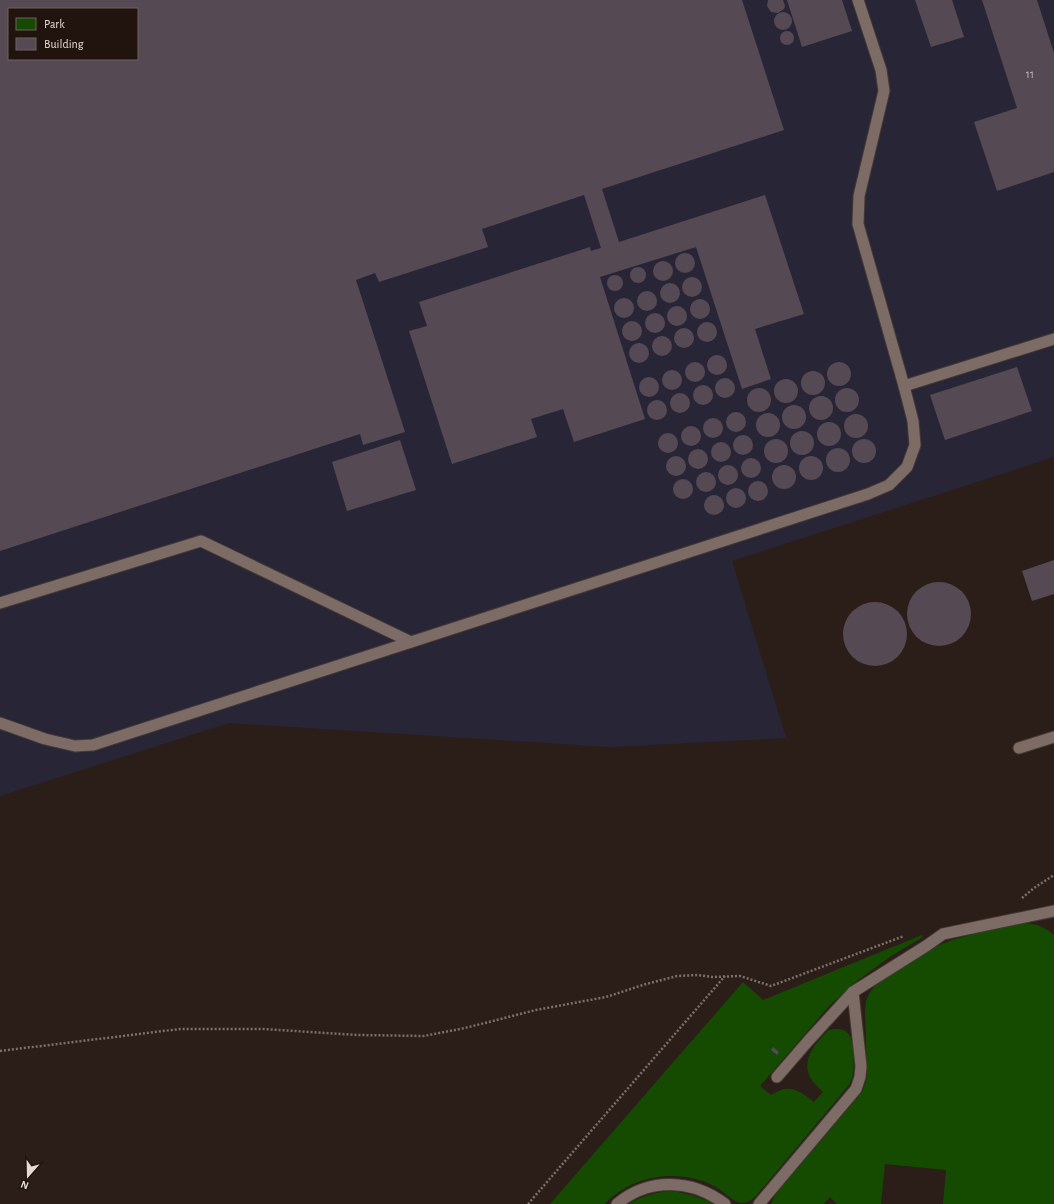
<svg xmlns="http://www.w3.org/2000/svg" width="1054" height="1204" font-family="'Alegreya Sans',sans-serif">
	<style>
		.industrial { fill: #282636; fill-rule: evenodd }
		.green { fill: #154b01 }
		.building { fill: #554954; fill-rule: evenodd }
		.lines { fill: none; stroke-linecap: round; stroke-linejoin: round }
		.service-casing { stroke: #453936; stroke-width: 13 }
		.path { stroke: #7c706b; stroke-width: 2.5; stroke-dasharray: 2 2; stroke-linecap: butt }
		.service { stroke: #7d6c66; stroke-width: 11 }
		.labels { text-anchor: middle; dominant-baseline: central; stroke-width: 4; stroke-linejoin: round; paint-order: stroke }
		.number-label { font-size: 12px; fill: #c0b5b5 }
	</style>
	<rect width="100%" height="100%" fill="#2b1e18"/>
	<path class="industrial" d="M0 0H1054V457L732 561 786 738 610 747 229 723 0 796ZM9 9H137V59H9Z"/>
	<g class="green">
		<path d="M1022 923C1037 924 1043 926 1054 935V1204H943L946 1170 885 1164 881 1204H837L830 1197 824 1204H771L775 1195 862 1092 866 1082 867 1072 865 1012 866 1001 870 992 875 986 901 967 928 950 952 940 976 933Z"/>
		<path d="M922 935 923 937 891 956 857 981 829 1006 760 1086 771 1095C790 1083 798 1090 814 1102L823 1092C818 1087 812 1082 809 1075 804 1061 811 1049 820 1039 823 1036 826 1032 829 1030 831 1029 836 1029 838 1029 851 1030 853 1041 853 1052 854 1064 855 1074 849 1085L755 1197C751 1200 747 1203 741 1203 731 1201 724 1191 716 1187 680 1168 633 1174 605 1204H550L743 982 763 1000Z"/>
		<path d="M669 1191C686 1193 698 1196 714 1204H629C641 1196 654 1193 669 1191Z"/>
	</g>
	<g class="building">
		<path d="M0 0H742L784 130 602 189 619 242 765 195 804 314 755 329 771 379 742 389 696 247 600 277 645 419 574 442 563 409 531 419 537 437 452 464 409 331 427 326 419 302 590 247 591 251 601 248 584 195 482 229 488 247 379 282 375 273 356 280 405 432 363 445 360 434 0 551ZM9 9H137V59H9Z"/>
		<path d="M768 0H783L785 6 784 9 778 13 771 12 767 6Z"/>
		<path d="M787 0H842L852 31 802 47Z"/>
		<path d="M915 0H952L964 37 931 47Z"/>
		<path d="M982 0H1037L1054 53V172L997 191 974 122 1017 108Z"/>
		<circle cx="783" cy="21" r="9"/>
		<circle cx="787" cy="38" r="7"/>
		<circle cx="685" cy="263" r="10"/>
		<circle cx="663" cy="271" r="10"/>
		<circle cx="638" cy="275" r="8"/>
		<circle cx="615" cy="283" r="8"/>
		<circle cx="692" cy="287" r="10"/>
		<circle cx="670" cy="293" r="10"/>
		<circle cx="647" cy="301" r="10"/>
		<circle cx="624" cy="308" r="10"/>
		<circle cx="700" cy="309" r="10"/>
		<circle cx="677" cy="316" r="10"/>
		<circle cx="655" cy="323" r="10"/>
		<circle cx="632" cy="331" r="10"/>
		<circle cx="707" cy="332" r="10"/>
		<circle cx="684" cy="338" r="10"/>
		<circle cx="662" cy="346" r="10"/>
		<circle cx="639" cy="353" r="10"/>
		<circle cx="717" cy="365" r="10"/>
		<circle cx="695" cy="372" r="10"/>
		<circle cx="839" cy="374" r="12"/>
		<path d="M1017 367 1032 411 945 440 930 395Z"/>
		<circle cx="672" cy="380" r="10"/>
		<circle cx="813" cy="383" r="12"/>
		<circle cx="649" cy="387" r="10"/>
		<circle cx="725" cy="388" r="10"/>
		<circle cx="786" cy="391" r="12"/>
		<circle cx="703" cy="395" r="10"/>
		<circle cx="847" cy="400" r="12"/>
		<circle cx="759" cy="400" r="12"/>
		<circle cx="680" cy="403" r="10"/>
		<circle cx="821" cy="408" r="12"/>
		<circle cx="657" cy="410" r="10"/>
		<circle cx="794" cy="417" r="12"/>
		<circle cx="736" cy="422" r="10"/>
		<circle cx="768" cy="425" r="12"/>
		<circle cx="856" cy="426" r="12"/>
		<circle cx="713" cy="428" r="10"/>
		<circle cx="829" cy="434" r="12"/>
		<circle cx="691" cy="436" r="10"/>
		<circle cx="802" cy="443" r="12"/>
		<circle cx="668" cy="443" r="10"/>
		<circle cx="743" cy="445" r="10"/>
		<circle cx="864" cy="451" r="12"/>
		<circle cx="776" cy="451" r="12"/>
		<path d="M400 440 416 490 347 511 332 462Z"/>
		<circle cx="721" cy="452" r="10"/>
		<circle cx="838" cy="460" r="12"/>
		<circle cx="698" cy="459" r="10"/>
		<circle cx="811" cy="468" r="12"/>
		<circle cx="676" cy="466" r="10"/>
		<circle cx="751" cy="468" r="10"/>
		<circle cx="784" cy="477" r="12"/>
		<circle cx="728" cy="475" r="10"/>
		<circle cx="706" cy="482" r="10"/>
		<circle cx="683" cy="489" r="10"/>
		<circle cx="758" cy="491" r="10"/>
		<circle cx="736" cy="498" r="10"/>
		<circle cx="714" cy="505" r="10"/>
		<path d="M1054 560V594L1032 601 1022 571Z"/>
		<circle cx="939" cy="614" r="32"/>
		<circle cx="875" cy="634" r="32"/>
		<path d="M773 1047 779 1052 777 1055 771 1050Z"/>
	</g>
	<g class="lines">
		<defs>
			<g id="service">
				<path d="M858 0 881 70 884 91 859 196 858 224 904 386"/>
				<path d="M0 603 201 541 411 642"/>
				<path d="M0 723 45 739 75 746 93 745 868 494 889 485 907 467 915 445 913 421 904 386 1054 339"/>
				<path d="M1019 748 1054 737"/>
				<path d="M777 1077 809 1040 853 992 926 946 943 934 1054 911"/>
				<path d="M617 1204C649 1177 692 1179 725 1204"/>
				<path d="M759 1204 856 1089 860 1077 861 1066 853 992"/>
			</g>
		</defs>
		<use href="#service" class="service-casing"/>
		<g class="path">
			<path d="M1022 898 1034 888 1054 875"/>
			<path d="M0 1051 180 1029H263L358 1035 424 1036 465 1028 536 1010 606 997 646 984 677 976 698 975 712 977 740 976 771 986 904 936"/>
			<path d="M528 1204 725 976"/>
		</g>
		<use href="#service" class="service"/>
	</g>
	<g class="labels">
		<g class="number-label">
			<text x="1030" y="74">11</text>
		</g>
	</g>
	<rect x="8" y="8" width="130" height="52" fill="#21140f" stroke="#6f635e"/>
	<rect x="16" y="18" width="20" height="12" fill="#154b01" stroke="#6f635e"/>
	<text x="44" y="28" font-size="12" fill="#e3d9d5">Park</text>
	<rect x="16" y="38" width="20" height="12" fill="#554954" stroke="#6f635e"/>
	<text x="44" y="48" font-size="12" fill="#e3d9d5">Building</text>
	<g transform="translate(28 1176) rotate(200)" stroke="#21140f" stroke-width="3" paint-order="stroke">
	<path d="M0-3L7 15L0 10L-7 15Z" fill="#e3d9d5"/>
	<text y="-6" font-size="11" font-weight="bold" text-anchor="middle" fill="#e3d9d5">N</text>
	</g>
</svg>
